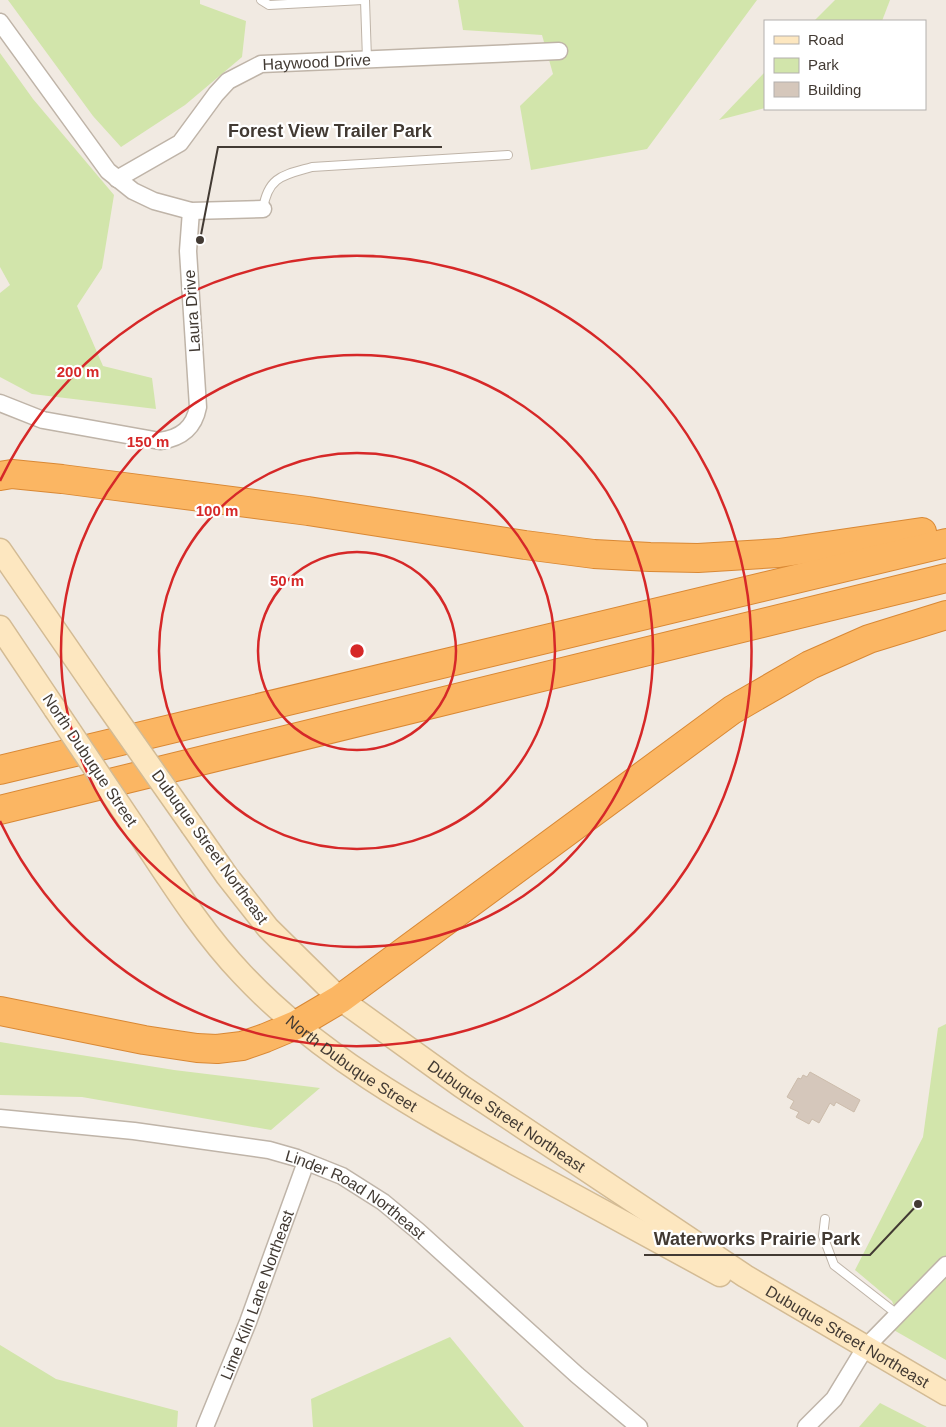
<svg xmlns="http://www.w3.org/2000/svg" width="946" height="1427" font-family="Arial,sans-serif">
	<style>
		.green { fill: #d2e5ab }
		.building { fill: #d5c7bb; stroke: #ccbcab }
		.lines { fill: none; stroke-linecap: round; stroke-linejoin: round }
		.service-casing { stroke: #bfb4a8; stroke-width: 10 }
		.minor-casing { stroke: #bfb4a8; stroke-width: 19 }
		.secondary-casing { stroke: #d3bb94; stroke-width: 25 }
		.motorway-casing { stroke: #d98834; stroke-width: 30 }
		.service { stroke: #fff; stroke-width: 8 }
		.minor { stroke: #fff; stroke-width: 16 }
		.secondary { stroke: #fde7c0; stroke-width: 22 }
		.motorway { stroke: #fbb663; stroke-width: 28 }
		.secondary-bridge-casing { stroke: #d3bb94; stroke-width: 25; stroke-linecap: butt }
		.secondary-bridge { stroke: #fde7c0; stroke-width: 22 }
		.ring { fill: none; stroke: #d62828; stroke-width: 2.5 }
		.labels { text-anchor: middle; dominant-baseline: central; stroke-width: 4.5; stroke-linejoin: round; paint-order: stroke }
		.street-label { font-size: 16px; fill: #423a33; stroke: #fff }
		.centre { fill: #d62828; stroke: #fff; stroke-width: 2.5 }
		.ring-label { font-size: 15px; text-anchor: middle; font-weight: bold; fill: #d62828; stroke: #fff; stroke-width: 4.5; stroke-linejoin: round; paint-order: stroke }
		.leader { fill: none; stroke: #423a33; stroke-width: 2 }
		.callout-dot { fill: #423a33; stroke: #fff; stroke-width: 2 }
		.callout-label { font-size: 18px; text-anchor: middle; font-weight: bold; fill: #423a33; stroke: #fff; stroke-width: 4.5; stroke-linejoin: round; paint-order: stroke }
	</style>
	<rect width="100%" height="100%" fill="#f1eae2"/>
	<g class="green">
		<path d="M8 0H200V4L246 21 242 57 185 105 121 147 93 116Z"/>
		<path d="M458 0H757L647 149 531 170 520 106 553 74 542 35 463 30Z"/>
		<path d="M835 0H890L882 21H814Z"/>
		<path d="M0 53 33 99 114 195 102 268 77 306 103 366 152 378 156 409 32 394 0 377V293L10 285 0 267Z"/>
		<path d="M765 72V108L719 120Z"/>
		<path d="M946 1024V1360L885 1325 897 1314 892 1301 855 1270 923 1137 938 1028Z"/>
		<path d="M0 1042 174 1070 320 1088 271 1130 82 1097 0 1095Z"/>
		<path d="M450 1337 524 1427H313L311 1399Z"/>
		<path d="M0 1345 56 1379 178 1411 177 1427H0Z"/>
		<path d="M880 1403 927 1427H859Z"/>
	</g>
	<path class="building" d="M810 1072 860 1100 854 1112 836 1102 834 1106 830 1103 819 1123 812 1119 809 1124 796 1117 799 1112 790 1108 794 1101 787 1097 798 1078 801 1079 803 1075 807 1077Z"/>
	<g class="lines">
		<defs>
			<g id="service">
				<path d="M261 0 269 5 363 0"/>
				<path d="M365 0 367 59"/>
				<path d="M263 209C268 176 284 175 312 167L508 155"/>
				<path d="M825 1219 823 1236 834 1265 897 1314"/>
			</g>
			<g id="minor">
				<path d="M0 22 108 171 133 191 154 201 191 211 263 209"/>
				<path id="s1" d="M117 179 180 143 216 94 228 81 261 64 559 51"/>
				<path d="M0 403 43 420 160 441C181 438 194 428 198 407L188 251 191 211"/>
				<path id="s2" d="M0 1118 134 1131 269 1150 297 1158 342 1176 383 1202 418 1231 577 1375 639 1427"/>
				<path id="s3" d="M205 1427 248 1322 306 1162"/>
				<path d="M806 1427 834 1399 865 1348 946 1265"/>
			</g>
			<g id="secondary">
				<path d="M0 550 100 695"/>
				<path d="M0 627 55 709"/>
				<path id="s4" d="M192 826 227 876 268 928 340 999 461 1086 745 1276 946 1394"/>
				<path id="s5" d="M139 834C171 882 202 932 242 974 318 1055 418 1110 514 1163 583 1200 652 1238 720 1275"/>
			</g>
			<g id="motorway">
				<path d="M0 476 12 474 62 479 308 511 525 545 594 554 650 557 698 558 779 553 922 532"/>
				<path d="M0 770 946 543"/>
				<path d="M0 810 946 578"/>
				<path d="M0 1011 144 1040 197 1048 217 1049 242 1046 265 1038 296 1025 340 999 732 710 810 665 869 639 946 615"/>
			</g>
		</defs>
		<use href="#service" class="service-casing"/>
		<use href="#minor" class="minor-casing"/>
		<use href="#secondary" class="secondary-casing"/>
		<use href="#motorway" class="motorway-casing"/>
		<use href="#service" class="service"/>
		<use href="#minor" class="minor"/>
		<use href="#secondary" class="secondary"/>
		<use href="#motorway" class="motorway"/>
		<defs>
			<g id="secondary-bridge">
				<path d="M100 695 192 826"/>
				<path d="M55 709 139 834"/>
			</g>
		</defs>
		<use href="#secondary-bridge" class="secondary-bridge-casing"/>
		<use href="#secondary-bridge" class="secondary-bridge"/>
	</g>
	<g class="ring">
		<circle cx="357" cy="651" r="99"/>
		<circle cx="357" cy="651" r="198"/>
		<circle cx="357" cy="651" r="296"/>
		<path d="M0 481A395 395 0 1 1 0 821"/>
	</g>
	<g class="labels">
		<g class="street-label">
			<text stroke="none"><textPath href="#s1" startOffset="244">Haywood Drive</textPath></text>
			<text transform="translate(192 311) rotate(-94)">Laura Drive</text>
			<text transform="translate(90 760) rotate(56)">North Dubuque Street</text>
			<text transform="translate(210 847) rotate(54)">Dubuque Street Northeast</text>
			<text stroke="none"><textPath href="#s5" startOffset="316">North Dubuque Street</textPath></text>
			<text stroke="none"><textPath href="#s4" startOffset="432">Dubuque Street Northeast</textPath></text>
			<text stroke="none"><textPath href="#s2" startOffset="369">Linder Road Northeast</textPath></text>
			<text stroke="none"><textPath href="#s3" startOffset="142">Lime Kiln Lane Northeast</textPath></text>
			<text stroke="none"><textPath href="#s4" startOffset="838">Dubuque Street Northeast</textPath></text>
		</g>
	</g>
	<circle cx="357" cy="651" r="8" class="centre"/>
	<g class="ring-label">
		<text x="78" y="377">200 m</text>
		<text x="148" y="447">150 m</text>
		<text x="217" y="516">100 m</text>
		<text x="287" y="586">50 m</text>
	</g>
	<path class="leader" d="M200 240L218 147H442M918 1204L870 1255H644"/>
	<g class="callout-dot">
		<circle cx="200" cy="240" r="5"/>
		<circle cx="918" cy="1204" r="5"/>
	</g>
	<g class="callout-label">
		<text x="330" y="137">Forest View Trailer Park</text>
		<text x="757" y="1245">Waterworks Prairie Park</text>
	</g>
	<rect x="764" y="20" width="162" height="90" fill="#ffffff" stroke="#b3b0ad"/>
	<rect x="774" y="36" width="25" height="8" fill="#fde7c0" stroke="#b3b0ad"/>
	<text x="808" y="45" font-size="15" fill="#423a33">Road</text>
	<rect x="774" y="58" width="25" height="15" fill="#d2e5ab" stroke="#b3b0ad"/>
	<text x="808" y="70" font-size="15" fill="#423a33">Park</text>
	<rect x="774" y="82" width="25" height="15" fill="#d5c7bb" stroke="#b3b0ad"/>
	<text x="808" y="95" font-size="15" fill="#423a33">Building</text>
</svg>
